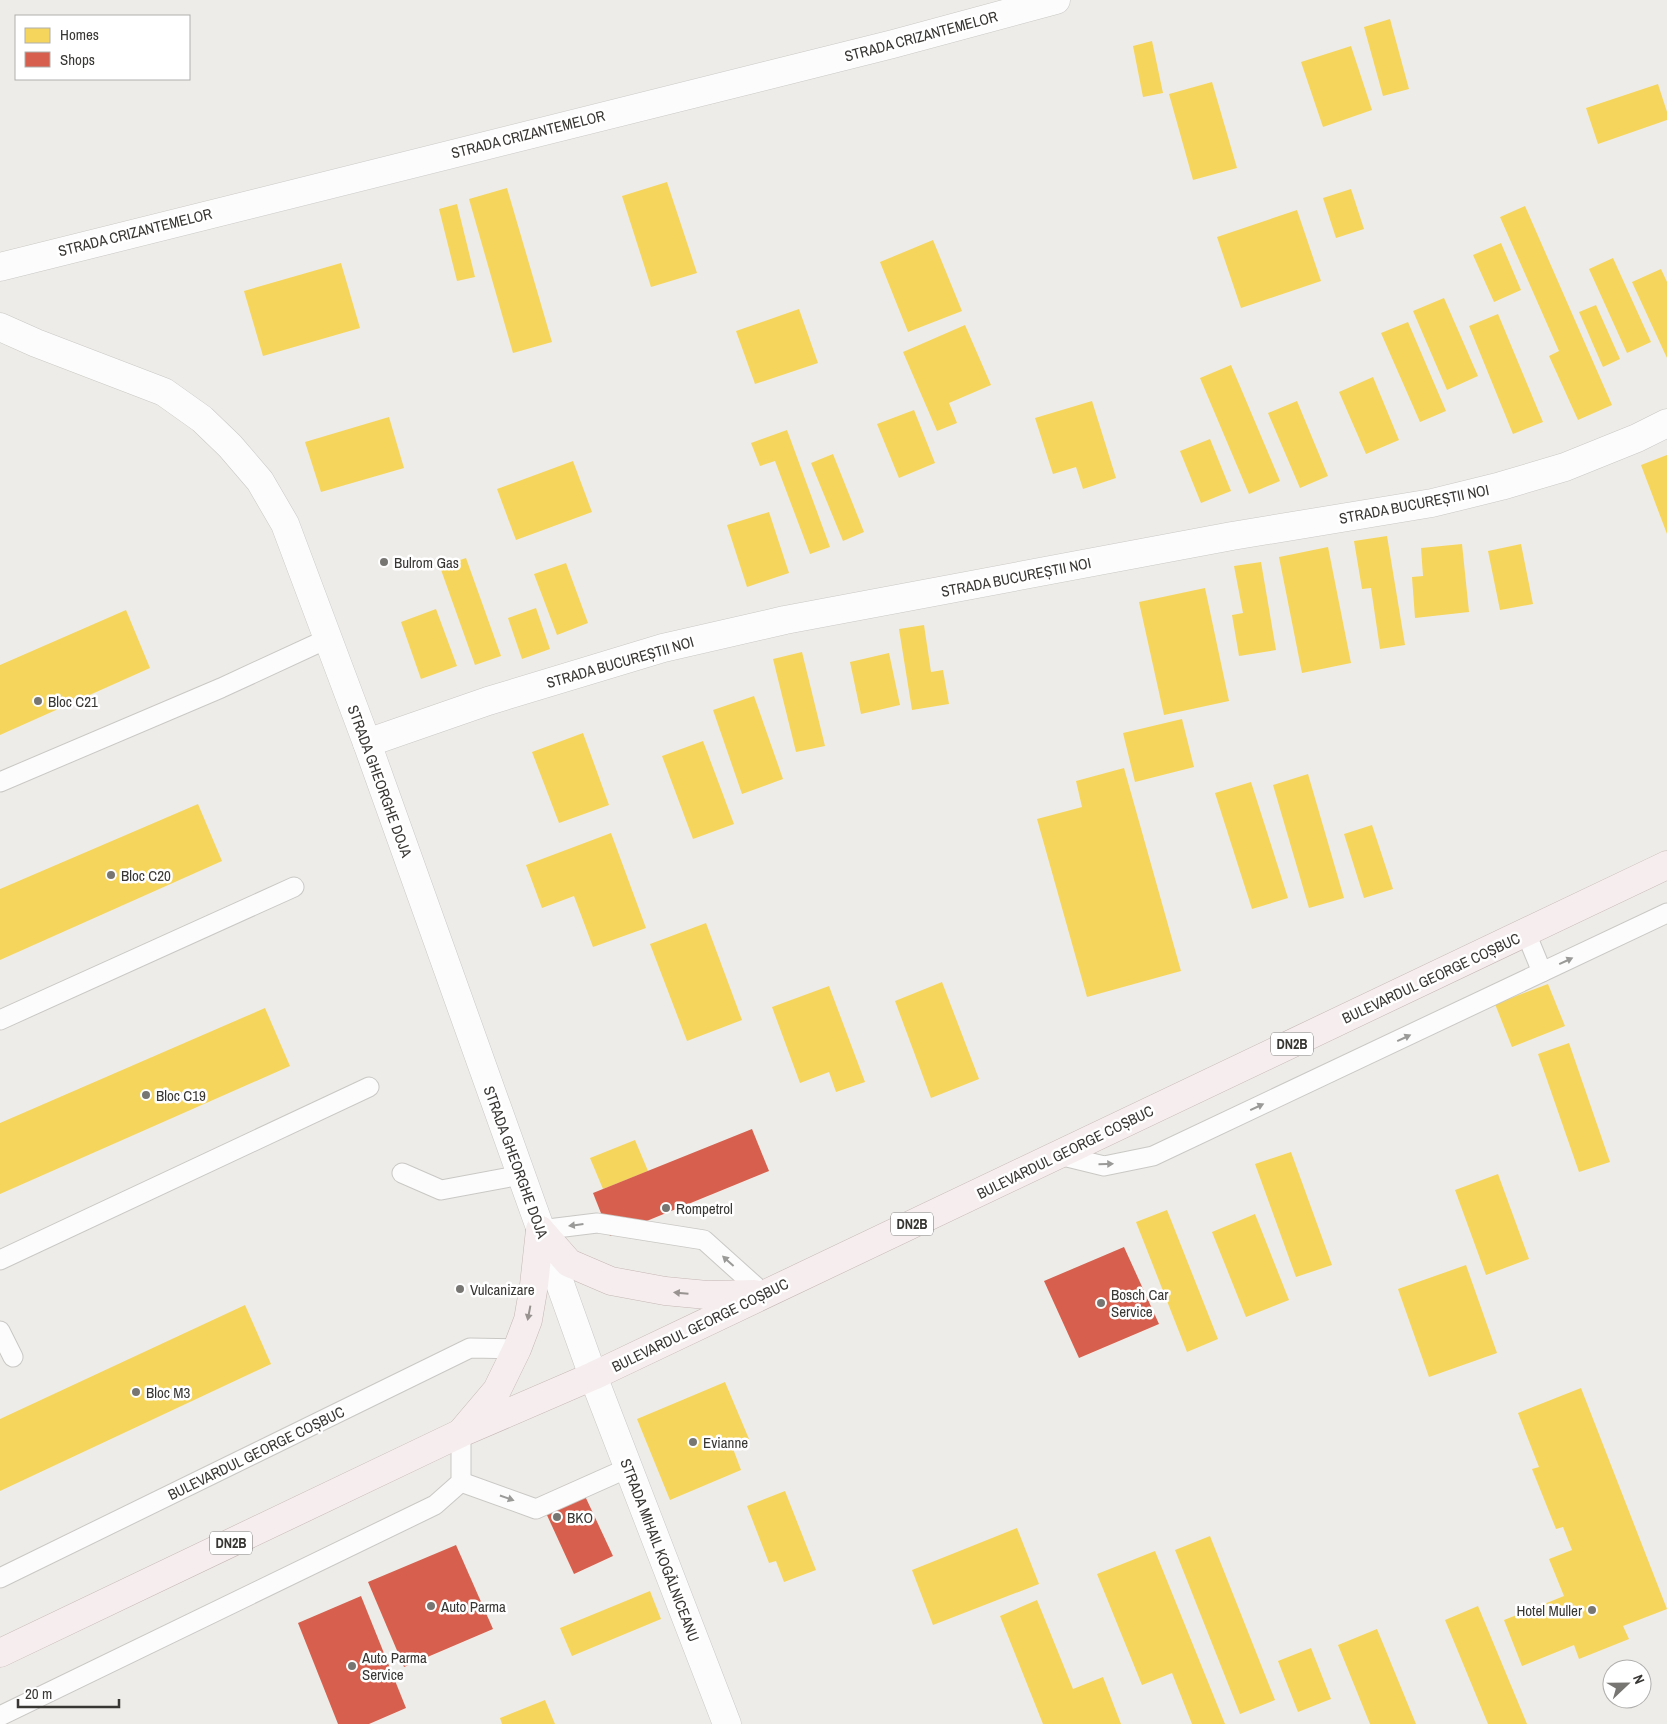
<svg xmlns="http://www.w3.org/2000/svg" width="1667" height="1724" font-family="'Archivo Narrow',sans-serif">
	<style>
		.homes { fill: #f6d55c }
		.shops { fill: #d6604d }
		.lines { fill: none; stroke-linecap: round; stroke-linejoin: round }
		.lane-casing { stroke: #c9c8c5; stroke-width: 21 }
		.street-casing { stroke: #c9c8c5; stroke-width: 29 }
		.secondary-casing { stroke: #c9c8c5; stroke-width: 29 }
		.primary-casing { stroke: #c5b7b6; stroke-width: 29 }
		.lane { stroke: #fcfcfc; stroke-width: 19 }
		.street { stroke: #fcfcfc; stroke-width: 28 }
		.secondary { stroke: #fcfcfc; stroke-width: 28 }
		.primary { stroke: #f6eeee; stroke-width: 28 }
		.oneway { fill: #9a9a98 }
		.oneway2 { fill: #989291 }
		.poi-dot { fill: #787673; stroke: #fff; stroke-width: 2 }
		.labels { text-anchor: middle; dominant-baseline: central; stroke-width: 5; stroke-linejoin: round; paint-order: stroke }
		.shield { fill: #fff; stroke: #747371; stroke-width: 1 }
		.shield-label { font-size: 14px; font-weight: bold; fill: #393734 }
		.street-label { font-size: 15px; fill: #393734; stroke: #fff }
		.poi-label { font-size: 15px; fill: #393734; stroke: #fff; text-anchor: start }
	</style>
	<rect width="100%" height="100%" fill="#eeece8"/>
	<g class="homes">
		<path d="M1390 19 1409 89 1383 96 1364 27Z"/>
		<path d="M1152 41 1163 93 1143 97 1133 46Z"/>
		<path d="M1351 46 1372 110 1323 127 1301 62Z"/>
		<path d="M1212 82 1237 168 1193 180 1169 94Z"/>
		<path d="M1658 84 1667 112V120L1598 144 1586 108Z"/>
		<path d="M667 182 697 273 651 287 622 196Z"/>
		<path d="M507 188 552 342 513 353 469 199Z"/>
		<path d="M1351 189 1364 229 1336 238 1323 198Z"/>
		<path d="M457 204 475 277 457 281 439 209Z"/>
		<path d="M1525 206 1612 405 1578 420 1549 356 1559 351 1500 217Z"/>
		<path d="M1297 210 1321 281 1241 308 1217 237Z"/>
		<path d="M933 240 962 311 908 332 880 262Z"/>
		<path d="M1501 243 1521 290 1494 302 1473 255Z"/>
		<path d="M1613 258 1651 342 1627 353 1589 269Z"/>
		<path d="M341 263 360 328 263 356 244 291Z"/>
		<path d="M1661 269 1667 282V358L1632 282Z"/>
		<path d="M1444 298 1478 376 1447 390 1413 311Z"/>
		<path d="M1596 305 1620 359 1603 367 1579 312Z"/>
		<path d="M799 309 818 363 755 384 736 331Z"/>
		<path d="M1498 314 1543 422 1513 434 1469 326Z"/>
		<path d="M1408 322 1446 411 1420 422 1381 333Z"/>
		<path d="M965 325 991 385 949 403 957 423 937 431 903 352Z"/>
		<path d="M1231 365 1280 481 1249 494 1200 378Z"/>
		<path d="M1373 377 1399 440 1366 454 1339 392Z"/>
		<path d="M1092 401 1116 478 1083 489 1076 467 1053 474 1035 418Z"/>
		<path d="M1297 401 1328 476 1300 488 1268 413Z"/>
		<path d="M914 410 935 463 899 478 877 424Z"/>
		<path d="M389 417 404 468 321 492 305 442Z"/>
		<path d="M787 430 830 547 810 554 775 461 760 466 751 443Z"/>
		<path d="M1210 439 1231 491 1201 503 1180 451Z"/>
		<path d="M833 454 864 532 843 541 811 463Z"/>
		<path d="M1667 455V534L1641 465Z"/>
		<path d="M573 461 592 512 516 540 497 489Z"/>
		<path d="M769 512 789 573 747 587 727 525Z"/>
		<path d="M1387 536 1405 645 1380 649 1371 588 1362 589 1354 541Z"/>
		<path d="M1462 544 1469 612 1415 618 1412 577 1423 576 1421 548Z"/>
		<path d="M1521 544 1533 604 1500 610 1488 551Z"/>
		<path d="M1328 547 1351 663 1302 673 1279 557Z"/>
		<path d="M466 558 501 656 475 665 440 567Z"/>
		<path d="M1261 562 1276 650 1239 656 1232 615 1243 613 1234 566Z"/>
		<path d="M566 563 588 623 557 635 534 574Z"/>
		<path d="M1205 588 1229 701 1164 715 1139 602Z"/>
		<path d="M536 608 550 649 522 659 508 618Z"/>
		<path d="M436 609 457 666 421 679 401 622Z"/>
		<path d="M126 610 150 668 0 735V665Z"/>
		<path d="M924 625 931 672 943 670 949 704 912 710 899 629Z"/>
		<path d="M802 652 825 746 796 752 773 659Z"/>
		<path d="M889 653 900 705 861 714 850 662Z"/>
		<path d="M754 696 783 779 742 794 713 710Z"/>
		<path d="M1182 719 1194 767 1135 782 1123 733Z"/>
		<path d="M583 733 609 805 559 823 532 752Z"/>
		<path d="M703 741 734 824 693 839 662 756Z"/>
		<path d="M1124 768 1181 971 1087 997 1037 819 1082 807 1076 781Z"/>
		<path d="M1308 774 1344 898 1309 908 1273 785Z"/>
		<path d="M1251 782 1288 898 1252 909 1215 793Z"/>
		<path d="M198 804 222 861 0 960V889Z"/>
		<path d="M1372 825 1393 889 1364 898 1344 834Z"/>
		<path d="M611 833 646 928 593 947 574 896 542 908 526 865Z"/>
		<path d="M706 923 742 1020 687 1041 650 944Z"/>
		<path d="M942 982 979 1079 931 1098 895 1001Z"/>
		<path d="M1548 984 1565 1026 1512 1047 1495 1004Z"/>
		<path d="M829 986 865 1082 836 1092 829 1072 800 1083 772 1007Z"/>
		<path d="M265 1008 290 1066 0 1194V1123Z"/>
		<path d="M1569 1043 1610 1162 1579 1172 1538 1054Z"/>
		<path d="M635 1140 648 1171 603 1189 590 1158Z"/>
		<path d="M1291 1152 1332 1265 1296 1277 1255 1164Z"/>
		<path d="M1498 1174 1529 1259 1486 1275 1455 1190Z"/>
		<path d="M1167 1210 1218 1339 1187 1352 1136 1222Z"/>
		<path d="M1255 1214 1289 1300 1246 1317 1212 1232Z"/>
		<path d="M1466 1265 1497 1353 1429 1377 1398 1289Z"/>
		<path d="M245 1305 271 1364 0 1491V1419Z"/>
		<path d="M725 1382 749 1439 732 1446 741 1470 670 1500 637 1419Z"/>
		<path d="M1581 1388 1667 1609 1623 1626 1629 1639 1579 1659 1574 1645 1522 1666 1504 1620 1564 1596 1549 1559 1572 1550 1563 1527 1556 1529 1532 1469 1539 1467 1518 1413Z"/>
		<path d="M785 1491 816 1570 784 1582 776 1561 769 1563 747 1506Z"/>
		<path d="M1017 1528 1039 1584 933 1625 912 1570Z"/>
		<path d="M1210 1536 1275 1700 1240 1714 1175 1550Z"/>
		<path d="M1155 1551 1225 1724H1192L1172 1673 1142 1685 1097 1574Z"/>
		<path d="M650 1591 661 1619 572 1656 560 1628Z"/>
		<path d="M1037 1600 1073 1689 1103 1677 1121 1724H1043L1000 1616Z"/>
		<path d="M1478 1606 1527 1724H1488L1445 1620Z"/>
		<path d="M1377 1629 1416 1724H1370L1338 1645Z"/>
		<path d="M1311 1648 1331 1699 1298 1712 1278 1661Z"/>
		<path d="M545 1700 555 1724H502L500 1718Z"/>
	</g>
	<g class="shops">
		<path d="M752 1129 769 1171 610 1236 593 1193Z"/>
		<path d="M1124 1247 1159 1324 1079 1358 1044 1281Z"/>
		<path d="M585 1496 613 1556 574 1574 546 1513Z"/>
		<path d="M456 1545 493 1629 404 1667 368 1582Z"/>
		<path d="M361 1596 406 1708 369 1724H338L298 1623Z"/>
	</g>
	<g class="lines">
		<defs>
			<g id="lane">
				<path d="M0 782 221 688 327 639"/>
				<path d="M1526 933 1542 972"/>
				<path d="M0 1020 294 887"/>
				<path d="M1059 1155 1104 1166 1153 1156 1667 913"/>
				<path d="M402 1173 441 1190 521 1175"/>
				<path d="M540 1230 597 1223 704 1240 764 1294"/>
				<path d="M0 1260 369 1087"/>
				<path d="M0 1331 13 1357"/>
				<path d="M461 1482 536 1509 628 1468"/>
				<path d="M0 1578 470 1348 517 1349"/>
				<path d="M0 1716 435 1505 461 1482V1433"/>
			</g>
			<path id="street" d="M367 743 488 701 663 648 785 620 1232 536 1432 503 1501 486 1565 467 1637 438 1667 423"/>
			<g id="secondary">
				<path d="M0 267 893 44 1056 0"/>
				<path d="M0 327 36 343 164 392 202 419 230 446 260 481 285 524 367 743 593 1376 727 1724"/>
			</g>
			<g id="primary">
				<path d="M540 1230 569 1263 611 1281 665 1291 707 1295 754 1294"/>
				<path d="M464 1429 497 1390 517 1349 528 1320 534 1285 540 1230"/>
				<path d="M0 1653 461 1433 593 1376 1667 865"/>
			</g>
		</defs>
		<use href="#lane" class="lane-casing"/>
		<use href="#street" class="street-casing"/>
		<use href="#secondary" class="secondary-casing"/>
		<use href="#primary" class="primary-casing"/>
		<use href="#lane" class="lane"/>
		<use href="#street" class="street"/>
		<use href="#secondary" class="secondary"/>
		<use href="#primary" class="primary"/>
	</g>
	<defs><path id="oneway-solid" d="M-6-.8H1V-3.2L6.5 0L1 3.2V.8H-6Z" transform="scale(1.25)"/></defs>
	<g class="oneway">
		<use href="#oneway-solid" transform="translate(1566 961) rotate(-25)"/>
		<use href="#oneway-solid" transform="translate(1404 1038) rotate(-25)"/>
		<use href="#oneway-solid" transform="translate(1257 1107) rotate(-25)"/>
		<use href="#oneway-solid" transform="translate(1106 1164) rotate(-1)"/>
		<use href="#oneway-solid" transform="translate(576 1225) rotate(173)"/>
		<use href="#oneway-solid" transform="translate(728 1261) rotate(-138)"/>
		<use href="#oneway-solid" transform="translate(507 1498) rotate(19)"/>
	</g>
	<g class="oneway2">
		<use href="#oneway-solid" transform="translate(681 1293) rotate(-175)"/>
		<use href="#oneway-solid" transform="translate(529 1313) rotate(101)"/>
	</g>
	<g class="poi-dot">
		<circle cx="384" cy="562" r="5"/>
		<circle cx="38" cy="701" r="5"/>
		<circle cx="111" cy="875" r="5"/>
		<circle cx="146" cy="1095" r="5"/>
		<circle cx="666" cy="1208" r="5"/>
		<circle cx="460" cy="1289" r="5"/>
		<circle cx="1101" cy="1303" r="5"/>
		<circle cx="136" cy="1392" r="5"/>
		<circle cx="693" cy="1442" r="5"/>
		<circle cx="557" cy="1517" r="5"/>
		<circle cx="431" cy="1606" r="5"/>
		<circle cx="1592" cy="1610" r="5"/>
		<circle cx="352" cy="1666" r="5"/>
	</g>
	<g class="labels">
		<g class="shield">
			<rect x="1271" y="1032.5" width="42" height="23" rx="4"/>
			<rect x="891" y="1212.5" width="42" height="23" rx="4"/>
			<rect x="210" y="1531.5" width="42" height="23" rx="4"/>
		</g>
		<g class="shield-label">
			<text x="1292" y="1044">DN2B</text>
			<text x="912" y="1224">DN2B</text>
			<text x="231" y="1543">DN2B</text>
		</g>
		<g class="street-label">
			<text transform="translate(921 36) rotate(-15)">STRADA CRIZANTEMELOR</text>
			<text transform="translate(528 134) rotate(-14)">STRADA CRIZANTEMELOR</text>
			<text transform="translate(135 232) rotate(-14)">STRADA CRIZANTEMELOR</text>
			<text transform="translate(1414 504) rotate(-11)">STRADA BUCUREȘTII NOI</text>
			<text transform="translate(1016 577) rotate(-11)">STRADA BUCUREȘTII NOI</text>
			<text transform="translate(620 662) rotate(-16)">STRADA BUCUREȘTII NOI</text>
			<text transform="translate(380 781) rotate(70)">STRADA GHEORGHE DOJA</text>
			<text transform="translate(1431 978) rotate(-25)">BULEVARDUL GEORGE COȘBUC</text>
			<text transform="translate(1065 1152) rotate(-26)">BULEVARDUL GEORGE COȘBUC</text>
			<text transform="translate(516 1162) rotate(70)">STRADA GHEORGHE DOJA</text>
			<text transform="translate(700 1325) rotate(-26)">BULEVARDUL GEORGE COȘBUC</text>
			<text transform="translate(256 1453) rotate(-26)">BULEVARDUL GEORGE COȘBUC</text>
			<text transform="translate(660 1550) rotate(69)">STRADA MIHAIL KOGĂLNICEANU</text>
		</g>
		<g class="poi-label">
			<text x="394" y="562">Bulrom Gas</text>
			<text x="48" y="701">Bloc C21</text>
			<text x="121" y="875">Bloc C20</text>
			<text x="156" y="1095">Bloc C19</text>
			<text x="676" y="1208">Rompetrol</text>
			<text x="470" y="1289">Vulcanizare</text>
			<text x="1111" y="1294">Bosch Car<tspan x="1111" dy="17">Service</tspan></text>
			<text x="146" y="1392">Bloc M3</text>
			<text x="703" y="1442">Evianne</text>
			<text x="567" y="1517">BKO</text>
			<text x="441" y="1606">Auto Parma</text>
			<text x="1582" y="1610" text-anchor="end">Hotel Muller</text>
			<text x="362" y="1657">Auto Parma<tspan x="362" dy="17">Service</tspan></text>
		</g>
	</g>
	<rect x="15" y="15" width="175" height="65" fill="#ffffff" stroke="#b0afae"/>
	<rect x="25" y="28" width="25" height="15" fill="#f6d55c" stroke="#b0afae"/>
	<text x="60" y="40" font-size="15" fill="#393734">Homes</text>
	<rect x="25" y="52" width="25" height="15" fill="#d6604d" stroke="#b0afae"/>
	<text x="60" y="65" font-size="15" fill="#393734">Shops</text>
	<g transform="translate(1627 1684) rotate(68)"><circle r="24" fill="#ffffff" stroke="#b0afae"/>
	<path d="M0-4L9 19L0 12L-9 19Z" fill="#787673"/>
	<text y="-8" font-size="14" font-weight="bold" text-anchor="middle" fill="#393734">N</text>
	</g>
	<path d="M18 1699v8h101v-8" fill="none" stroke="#393734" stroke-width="2.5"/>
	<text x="25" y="1699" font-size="15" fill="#393734" stroke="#ffffff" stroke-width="4" paint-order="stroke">20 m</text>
</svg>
